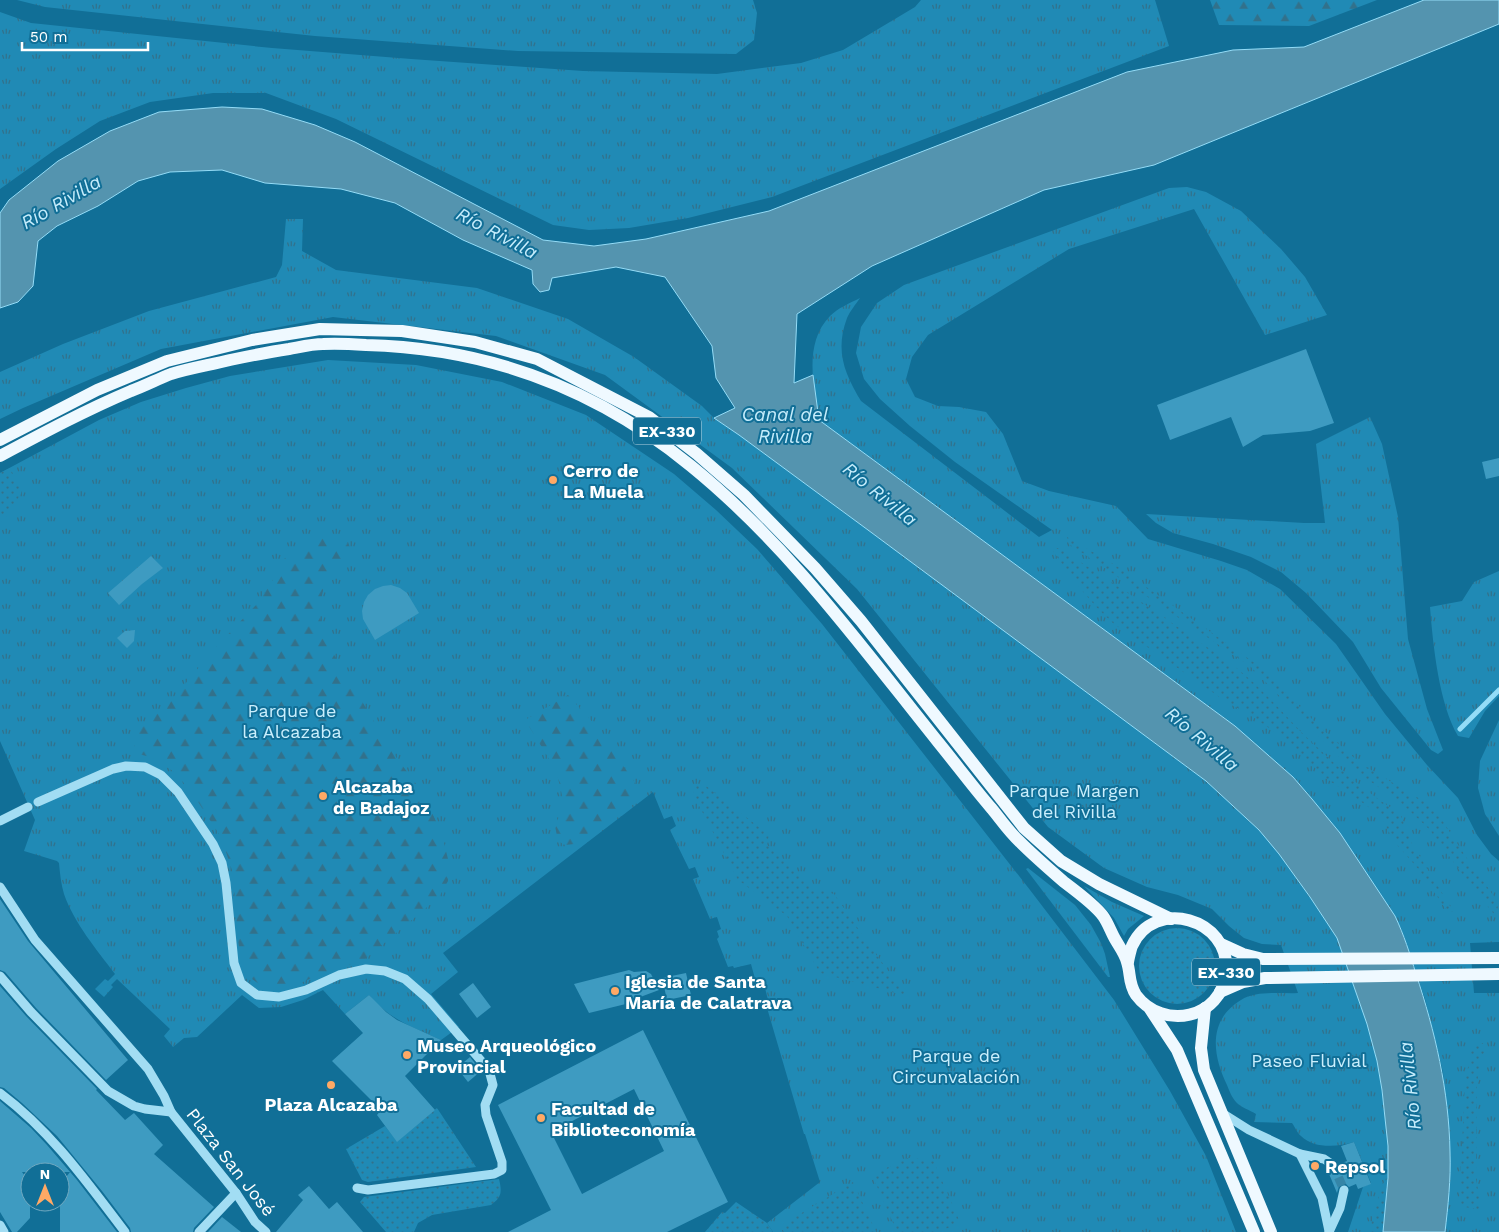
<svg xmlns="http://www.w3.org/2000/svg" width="1499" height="1232" font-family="'Work Sans',sans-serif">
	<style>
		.grass { fill: url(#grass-tufts) }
		.forest { fill: url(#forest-firs) }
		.garden { fill: url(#garden-dots) }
		.water { fill: #5494af; stroke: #94dcf7 }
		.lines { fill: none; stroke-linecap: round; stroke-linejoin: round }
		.stream { stroke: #94dcf7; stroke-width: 5 }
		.building { fill: #3e9bc1; fill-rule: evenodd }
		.minor-tunnel { stroke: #3585a7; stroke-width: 9; stroke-dasharray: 9 4.5; stroke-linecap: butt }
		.minor { stroke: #a2ddf3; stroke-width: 9 }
		.major { stroke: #eff9ff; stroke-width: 12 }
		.poi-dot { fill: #ffa965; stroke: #116f97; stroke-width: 2 }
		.labels { text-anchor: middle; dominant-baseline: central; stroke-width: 4; stroke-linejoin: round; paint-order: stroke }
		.shield { fill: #116f97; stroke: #b8d4e0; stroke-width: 1 }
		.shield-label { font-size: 16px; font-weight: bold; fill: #fff }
		.poi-label { font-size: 18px; font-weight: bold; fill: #fff; stroke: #116f97; text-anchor: start }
		.park-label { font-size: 18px; fill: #caeffd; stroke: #116f97 }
		.street-label { font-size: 18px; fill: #fff; stroke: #116f97 }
		.water-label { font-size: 19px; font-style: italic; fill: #c6edfc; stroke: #116f97 }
	</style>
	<defs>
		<pattern id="grass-tufts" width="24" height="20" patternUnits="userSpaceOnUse" patternTransform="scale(1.25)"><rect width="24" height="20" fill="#208ab5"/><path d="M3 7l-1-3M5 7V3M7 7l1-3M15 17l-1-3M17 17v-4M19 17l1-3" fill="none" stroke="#32718b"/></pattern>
		<pattern id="forest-firs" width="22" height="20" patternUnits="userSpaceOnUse" patternTransform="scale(1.25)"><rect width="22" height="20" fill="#208ab5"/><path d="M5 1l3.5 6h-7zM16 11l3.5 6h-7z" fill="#32718b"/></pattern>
		<pattern id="garden-dots" width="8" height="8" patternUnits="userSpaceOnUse" patternTransform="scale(1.25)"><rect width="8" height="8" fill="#208ab5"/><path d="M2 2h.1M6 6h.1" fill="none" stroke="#32718b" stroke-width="1.8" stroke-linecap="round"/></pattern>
	</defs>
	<rect width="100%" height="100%" fill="#116f97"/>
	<g class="grass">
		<path d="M17 0H753L757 13 754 40 736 54 518 51 315 36 45 7Z"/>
		<path d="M921 0H1155L1169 46 772 197 688 218 629 228 589 230 553 225 336 119 266 93H213L150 102 100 121 56 149 0 189V12L31 23 272 48 411 59 583 71 717 74 801 63 843 50 915 7Z"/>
		<path d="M1187 187 1206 192 1241 211 1281 249 1305 277 1327 315 1265 335 1194 209 1069 249 928 335 912 357 906 379 915 397 938 406 959 407 986 412 1003 434 1022 481 1049 491 1116 506 1148 539 1221 561 1247 570 1280 589 1336 644 1385 714 1427 765 1458 798 1477 835 1491 854 1499 861V942L1470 943 1474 993H1499V1232H1445L1448 1200 1450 1153 1443 1072 1425 999 1401 928 1340 833 1312 799 1235 726 819 420C814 386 803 344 830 316 838 308 850 303 860 298 856 304 850 311 847 318 835 350 844 373 861 401L1039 537 1052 530 955 462 910 426 880 399 864 379 856 353 861 327 877 303 904 285 1169 188Z"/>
		<path d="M286 219H303L302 251 336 270 477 288 568 319 634 357 702 406 714 418 739 435 868 530 1206 781 1259 830 1279 854 1310 897 1337 938 1367 1024 1377 1061 1382 1090 1388 1146V1178L1383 1232H1348L1363 1187 1371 1183 1354 1142C1338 1147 1314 1149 1301 1136 1297 1133 1295 1127 1292 1123L1254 1122 1256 1114C1250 1110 1240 1107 1236 1102 1232 1098 1229 1090 1227 1085 1212 1054 1208 1020 1241 1000 1257 990 1281 994 1298 993L1281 945 1262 944 1244 938 1229 926 1212 909 1178 895 1147 887 1104 868 1048 827 857 589 732 468 605 375 496 336 333 317 161 349 23 408 0 419V372L63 344 149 311 276 277 282 265Z"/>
		<path d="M328 360 416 365 502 382 586 415 674 474 716 510 757 549 822 624 1030 890 1114 1000 1170 1091 1206 1156 1236 1232H773L767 1223 820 1182 805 1134H804L765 1001 768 1000 764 984 757 986 751 964 734 968 733 966 728 967 717 939 719 937 717 931 721 929 717 917 710 919 693 879 699 877 695 867 689 869 670 830 676 826 672 816 664 819 653 792 443 953 458 972 431 994 459 1027 441 1040C413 1027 390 1020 369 995L345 1014 323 990 303 1000 281 1007 259 1008 242 995 197 1037 184 1038 173 1047 164 1036 170 1029 117 979 111 985 113 987 104 997 95 989 105 979 108 981 115 974C97 950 74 923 64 894 61 884 60 874 59 863L57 861 24 851 35 820 0 741V473L99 420 141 402 186 388 230 376Z"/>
		<path d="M1370 417 1382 444 1398 517 1408 639 1427 709 1443 750 1438 754 1431 750 1381 688 1353 642 1306 593 1281 572 1251 557 1213 544 1173 533 1156 523 1146 514 1304 523H1325L1316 444Z"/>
		<path d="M1499 571V696L1485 711 1469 738 1458 736C1439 704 1433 645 1430 607L1462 601 1474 582Z"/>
		<path d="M1499 720V836L1485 814 1478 788 1480 761Z"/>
		<path d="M1028 868 1075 905 1091 925 1101 943 1105 954 1110 977H1108L1026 869Z"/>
		<path d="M1084 886 1112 902 1144 916 1128 929 1124 936 1114 918Z"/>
	</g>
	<g class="forest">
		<path d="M1210 0H1377L1309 26 1219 25Z"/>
		<path d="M323 533 343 537 354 553 346 557 338 565 325 582 320 604V616L324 638 393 753 420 789 431 810 442 835 448 859V881L439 897 364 960 323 973 296 985 279 990 262 986 249 977 242 965 238 940 233 873 221 837 191 791 173 771 150 757 135 753 134 743 136 733 175 696 216 647 257 604 272 581 283 560 293 551Z"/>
		<path d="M568 695 595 725 642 793 574 844 565 845 558 841 555 826 561 812 562 795 556 770 525 720Z"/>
	</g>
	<g class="garden">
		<path d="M10 468 22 492 4 520 0 522V473Z"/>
		<path d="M1067 537 1115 565 1259 666 1323 730 1361 764 1425 802 1442 820 1468 860 1499 903 1497 910 1494 914 1472 887 1429 829 1399 801 1355 771 1339 757 1250 666 1069 544Z"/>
		<path d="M1055 548H1059L1137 599 1233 665 1253 682 1276 705 1302 733 1349 777 1378 799 1396 811 1401 816 1411 842 1453 911 1451 912 1445 908 1420 871 1393 840 1381 816 1349 793 1331 782 1272 730 1244 711 1231 705 1114 624C1090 603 1071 577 1053 551Z"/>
		<path d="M697 784 706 786 769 835 767 845 816 891H832L875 953 907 996 820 973 787 916 738 880 695 798 693 788Z"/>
		<circle cx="1177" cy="966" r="38"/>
		<path d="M1483 1043 1486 1048 1480 1062 1477 1084 1476 1179 1482 1210 1459 1206 1465 1082 1471 1052 1476 1044Z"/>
		<path d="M437 1108 476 1167 368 1182 362 1180 346 1149 385 1126 396 1140Z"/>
		<path d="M908 1158 933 1160 960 1222 940 1232H897L872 1175Z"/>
		<path d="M1388 1178 1383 1232H1369L1382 1184Z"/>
		<path d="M499 1179C502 1192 502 1197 491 1205L432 1215 418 1223 414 1232H386L360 1202 364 1197Z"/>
		<path d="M853 1182 876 1232H784L780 1226Z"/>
		<path d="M736 1202 767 1223 773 1232H705L722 1212 725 1213Z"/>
	</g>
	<path class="water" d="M1424 0H1499V24L1154 165 1044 190 872 266 797 314 794 383 813 375 819 420 1235 726 1293 777 1312 799 1340 833 1395 916C1404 935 1410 954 1416 974 1435 1031 1449 1091 1450 1152 1451 1179 1448 1206 1445 1232H1383L1388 1178V1146L1382 1090 1377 1061 1367 1024 1337 938 1310 897 1279 854 1259 830 1206 781 868 530 739 435 714 418 735 408 716 378 712 346 665 277 616 267 552 278 549 290 540 292 533 284 532 270 463 240 395 203 341 189 265 183 222 170 170 172 138 181 98 206 57 226 38 241 33 286 18 302 0 308V213L9 200 58 161 110 131 159 112 222 107 262 109 315 125 355 142 543 240 594 246 646 239 769 211 1127 72 1233 50 1304 47Z"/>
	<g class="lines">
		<path class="stream" d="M1460 729 1499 690"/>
	</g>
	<g class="building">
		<path d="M1306 349 1334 423 1310 431 1263 435 1243 447 1231 417 1170 440 1157 405Z"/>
		<path d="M1499 458V476L1486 479 1482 462Z"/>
		<path d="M151 556 163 568 142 584 119 605 108 593Z"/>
		<path d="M391 585 400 588 407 593 419 613 375 640 363 619 362 611 364 602 368 595 375 589 383 586Z"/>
		<path d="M135 630 134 641 127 648 117 638 125 631Z"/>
		<path d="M0 899 28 941 128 1060 106 1080 36 1008 5 972 0 970Z"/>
		<path d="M629 970 634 972 646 971 651 974 659 990 635 999 634 1002 589 1013 574 984Z"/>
		<path d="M686 973 691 995 667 1000 662 978Z"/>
		<path d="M473 983 491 1007 477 1018 459 994Z"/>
		<path d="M0 986 26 1016 97 1089 96 1090 125 1120 134 1113 163 1145 154 1154 214 1207 194 1228 193 1232H131L130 1228 102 1191 57 1136 22 1103 4 1088 0 1087Z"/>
		<path d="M369 995 386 1012 397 1020 441 1040 405 1076 435 1110 397 1142 377 1115 381 1110 332 1061 363 1033 345 1014Z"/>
		<path d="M643 1030 728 1202 667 1232H508L551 1210 498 1105ZM634 1089 664 1151 582 1194 551 1132Z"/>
		<path d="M470 1057 481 1071 468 1082 457 1068Z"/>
		<path d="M0 1101 31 1128 47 1145 77 1180 117 1232H60V1185L70 1172H22L30 1183V1218L17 1232H12L0 1212Z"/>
		<path d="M1354 1142 1371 1184 1358 1189 1356 1184 1349 1187 1346 1184H1343L1339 1186 1337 1193 1327 1169 1335 1171 1338 1168 1339 1164 1347 1161 1341 1146Z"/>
		<path d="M309 1186 329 1209 337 1202 363 1232H276L303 1200 298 1195Z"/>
		<path d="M222 1217 241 1232H208Z"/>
	</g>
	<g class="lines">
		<path class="minor-tunnel" d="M1333 1165 1344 1190"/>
		<g class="minor">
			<path d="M38 802 113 769 126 766 145 767 161 775 178 792 213 844 222 863 226 883 234 963 241 983 257 995 279 997 306 990 339 975 366 969 385 971 405 979 428 999 489 1070 493 1085 485 1105 486 1115 502 1162V1170L494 1174 368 1190 357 1188"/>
			<path d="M0 821 28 807"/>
			<path d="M0 887 35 940 148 1069 164 1096 171 1112 236 1193 255 1222 266 1232"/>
			<path d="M0 976 31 1012 108 1091 134 1106 145 1109 171 1112"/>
			<path d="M0 1093C51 1131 87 1182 125 1232"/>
			<path d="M1222 1113 1249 1130 1300 1154 1324 1159 1333 1165"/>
			<path d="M1300 1154 1322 1198 1329 1231"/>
			<path d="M0 1225 4 1232"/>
			<path d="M199 1232 236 1193"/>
			<path d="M1329 1232 1340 1208 1344 1190"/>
		</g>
		<g class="major">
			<path d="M0 440 97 390 167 361 252 340 320 329 402 331 475 342 537 359 649 417 697 454 744 495 815 568 861 621 1024 828 1061 861 1099 884 1171 919"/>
			<path d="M0 456C43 433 86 410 131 391 145 386 158 379 171 374 190 368 210 365 230 360 249 356 269 352 289 349 300 347 312 344 323 344 337 343 352 344 366 345 487 348 597 389 691 466 787 544 861 646 938 742 956 764 973 787 992 809 1001 820 1009 832 1020 842 1034 856 1049 869 1064 882 1076 891 1095 905 1103 916 1108 923 1111 932 1115 939 1119 946 1125 954 1127 962 1131 974 1128 983 1136 995 1163 1031 1222 1019 1226 972 1231 918 1154 897 1132 946 1131 948 1128 961 1128 963"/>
			<path d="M1221 944 1243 954 1263 959 1499 958"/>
			<path d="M1220 992 1243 982 1265 978 1499 974"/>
			<path d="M1205 1008 1201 1048 1204 1070 1271 1232"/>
			<path d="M1150 1009 1177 1050 1254 1232"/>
		</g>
	</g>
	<g class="poi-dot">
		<circle cx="553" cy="480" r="5"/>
		<circle cx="323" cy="796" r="5"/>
		<circle cx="615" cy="991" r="5"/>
		<circle cx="407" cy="1055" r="5"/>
		<circle cx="331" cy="1085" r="5"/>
		<circle cx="541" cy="1118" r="5"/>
		<circle cx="1315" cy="1166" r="5"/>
	</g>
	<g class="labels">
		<g class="shield">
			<rect x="633" y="417.5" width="68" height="27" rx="4"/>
			<rect x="1192" y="958.5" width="68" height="27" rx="4"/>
		</g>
		<g class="shield-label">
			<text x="667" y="431">EX-330</text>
			<text x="1226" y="972">EX-330</text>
		</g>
		<g class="poi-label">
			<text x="563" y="470">Cerro de<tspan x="563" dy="21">La Muela</tspan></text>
			<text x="333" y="786">Alcazaba<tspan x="333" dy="21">de Badajoz</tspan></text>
			<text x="625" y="981">Iglesia de Santa<tspan x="625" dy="21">María de Calatrava</tspan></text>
			<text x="417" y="1045">Museo Arqueológico<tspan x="417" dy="21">Provincial</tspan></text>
			<text x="331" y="1104" text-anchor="middle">Plaza Alcazaba</text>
			<text x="551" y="1108">Facultad de<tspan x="551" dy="21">Biblioteconomía</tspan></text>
			<text x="1325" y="1166">Repsol</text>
		</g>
		<g class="park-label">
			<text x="292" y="710">Parque de<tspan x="292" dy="21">la Alcazaba</tspan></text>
			<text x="1074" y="790">Parque Margen<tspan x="1074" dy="21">del Rivilla</tspan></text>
			<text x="956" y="1055">Parque de<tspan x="956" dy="21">Circunvalación</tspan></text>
			<text x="1309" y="1060">Paseo Fluvial</text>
		</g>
		<g class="street-label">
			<text transform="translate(231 1162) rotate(52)">Plaza San José</text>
		</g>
		<g class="water-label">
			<text transform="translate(61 202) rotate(-30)">Río Rivilla</text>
			<text transform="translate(497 233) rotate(28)">Río Rivilla</text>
			<text x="785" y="414">Canal del<tspan x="785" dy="22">Rivilla</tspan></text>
			<text transform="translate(880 494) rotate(39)">Río Rivilla</text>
			<text transform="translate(1202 739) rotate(40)">Río Rivilla</text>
			<text transform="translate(1410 1086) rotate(-96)">Río Rivilla</text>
		</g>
	</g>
	<g transform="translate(45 1187)"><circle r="24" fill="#116f97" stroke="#70a9c1"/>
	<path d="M0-4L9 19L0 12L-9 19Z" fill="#ffa965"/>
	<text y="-8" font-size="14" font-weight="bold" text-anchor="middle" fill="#ffffff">N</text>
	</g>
	<path d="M22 42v8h126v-8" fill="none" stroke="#ffffff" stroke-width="2.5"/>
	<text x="30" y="42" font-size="15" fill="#ffffff" stroke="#116f97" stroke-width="4" paint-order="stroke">50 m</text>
</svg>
